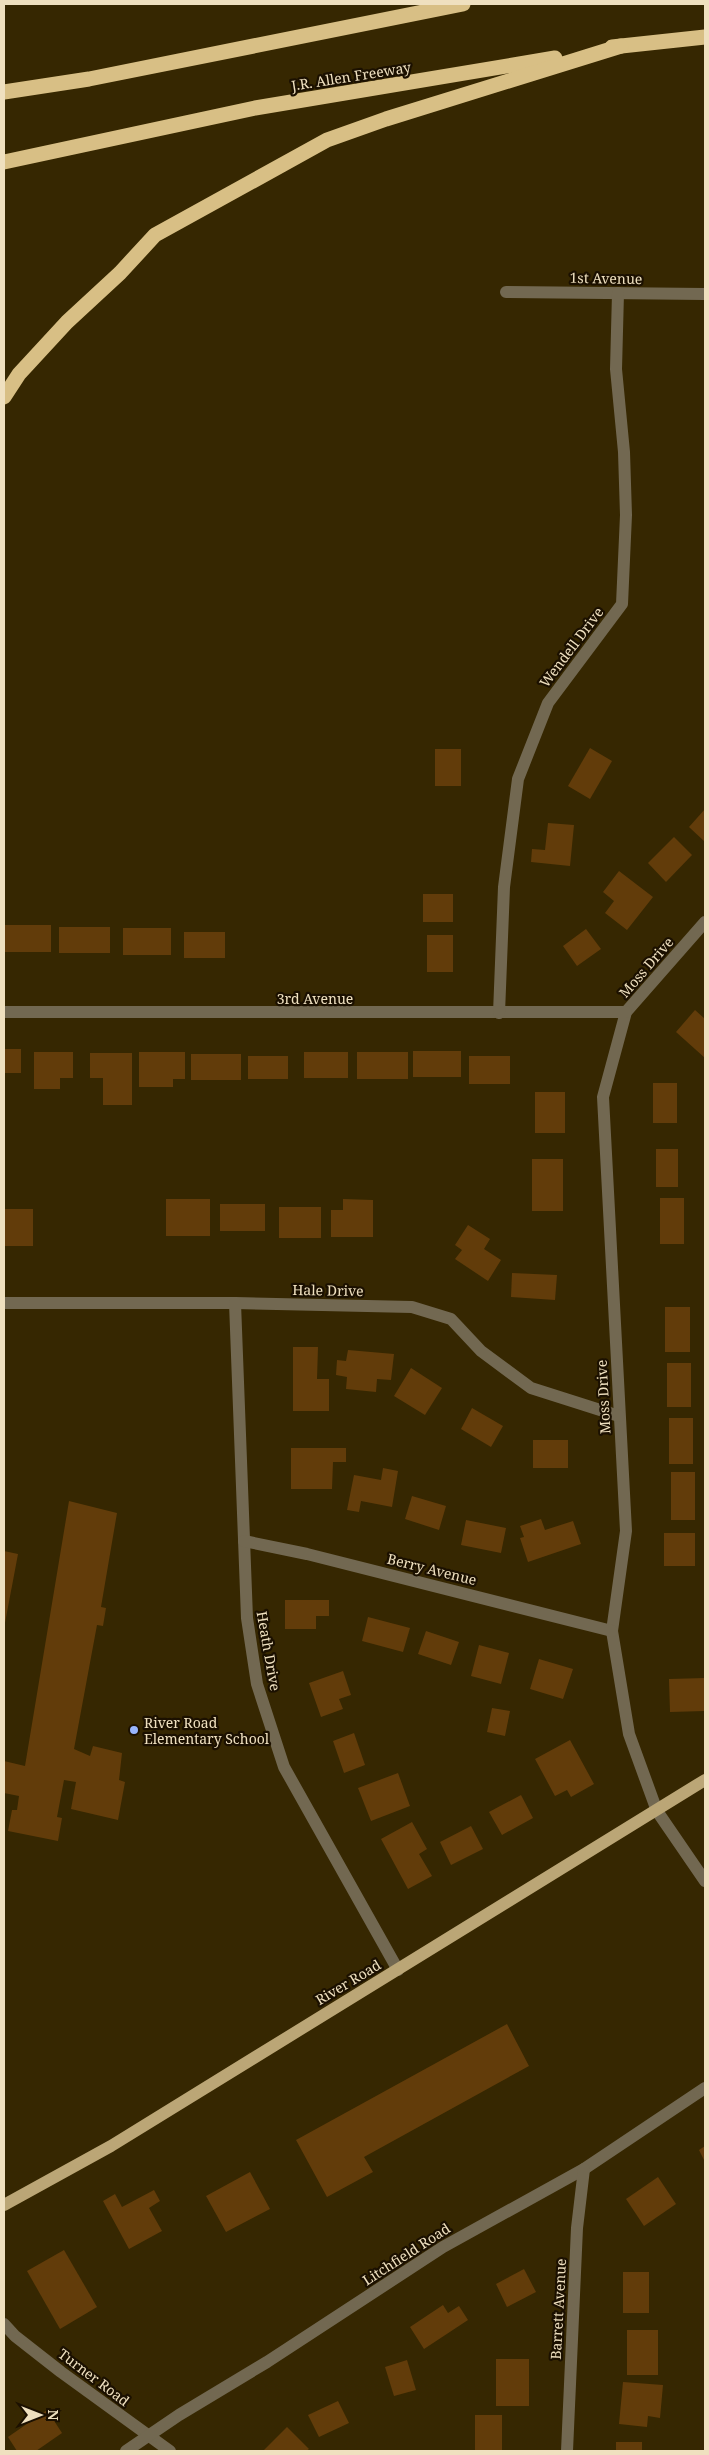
<svg xmlns="http://www.w3.org/2000/svg" width="709" height="2455" font-family="'Noto Serif',serif">
	<style>
		.building { fill: #623c0a }
		.lines { fill: none; stroke-linecap: round; stroke-linejoin: round }
		.minor { stroke: #726851; stroke-width: 12 }
		.major { stroke: #bba676; stroke-width: 12 }
		.highway { stroke: #d8bf85; stroke-width: 15 }
		.poi-dot { fill: #98b5fd; stroke: #1b1000; stroke-width: 2 }
		.labels { text-anchor: middle; dominant-baseline: central; stroke-width: 4.5; stroke-linejoin: round; paint-order: stroke }
		.street-label { font-size: 14px; fill: #efe0bf; stroke: #1b1000 }
		.poi-label { font-size: 14px; fill: #efe0bf; stroke: #1b1000; text-anchor: start }
	</style>
	<rect width="100%" height="100%" fill="#362701"/>
	<g class="building">
		<path d="M590 748 612 761 590 799 568 786Z"/>
		<rect x="435" y="749" width="26" height="37"/>
		<path d="M705 809V842L689 827Z"/>
		<path d="M548 823 574 825 570 866 531 862 532 849 545 850Z"/>
		<path d="M674 837 692 855 666 882 648 863Z"/>
		<path d="M619 871 653 897 627 930 605 913 614 901 603 892Z"/>
		<rect x="423" y="894" width="30" height="28"/>
		<rect x="4" y="925" width="47" height="27"/>
		<rect x="59" y="927" width="51" height="26"/>
		<rect x="123" y="928" width="48" height="27"/>
		<path d="M586 929 601 949 577 966 563 946Z"/>
		<rect x="184" y="932" width="41" height="26"/>
		<rect x="427" y="935" width="26" height="37"/>
		<path d="M695 1010 705 1019V1058L676 1032Z"/>
		<rect x="4" y="1049" width="17" height="24"/>
		<rect x="413" y="1051" width="48" height="26"/>
		<path d="M34 1052H73V1078H60V1089H34Z"/>
		<path d="M139 1052H185V1079H173V1087H139Z"/>
		<rect x="304" y="1052" width="44" height="26"/>
		<rect x="357" y="1052" width="51" height="27"/>
		<path d="M90 1053H132V1105H103V1078H90Z"/>
		<rect x="191" y="1054" width="50" height="26"/>
		<rect x="248" y="1056" width="40" height="23"/>
		<rect x="469" y="1056" width="41" height="28"/>
		<rect x="653" y="1083" width="24" height="40"/>
		<rect x="535" y="1092" width="30" height="41"/>
		<rect x="656" y="1149" width="22" height="38"/>
		<rect x="532" y="1159" width="31" height="52"/>
		<rect x="660" y="1198" width="24" height="46"/>
		<rect x="166" y="1199" width="44" height="37"/>
		<path d="M343 1199 373 1200V1237H331V1210H343Z"/>
		<rect x="220" y="1204" width="45" height="27"/>
		<rect x="279" y="1207" width="42" height="31"/>
		<rect x="4" y="1209" width="29" height="37"/>
		<path d="M468 1225 490 1239 484 1249 501 1260 488 1281 455 1259 462 1250 455 1245Z"/>
		<path d="M512 1273 557 1275 555 1300 511 1297Z"/>
		<rect x="665" y="1307" width="25" height="45"/>
		<path d="M293 1347H318L317 1379H329V1411H293Z"/>
		<path d="M348 1350 394 1354 391 1380 377 1379 376 1392 346 1389 347 1377 336 1375 337 1360 346 1361Z"/>
		<rect x="667" y="1363" width="24" height="44"/>
		<path d="M411 1368 442 1388 425 1415 394 1396Z"/>
		<path d="M472 1408 503 1426 491 1447 461 1429Z"/>
		<rect x="669" y="1418" width="24" height="46"/>
		<rect x="533" y="1440" width="35" height="28"/>
		<path d="M291 1448H346V1462H333L332 1489H291Z"/>
		<path d="M383 1468 398 1471 392 1507 361 1501 359 1512 347 1510 354 1475 381 1480Z"/>
		<rect x="671" y="1472" width="24" height="48"/>
		<path d="M412 1496 446 1506 439 1530 405 1519Z"/>
		<path d="M69 1501 117 1513 101 1607 106 1608 103 1626 97 1625 74 1749 90 1756 93 1746 122 1753 119 1780 125 1782 118 1820 71 1809 76 1782 64 1780 57 1817 62 1818 58 1841 8 1831 12 1810H17L19 1796 4 1793V1761L25 1766Z"/>
		<path d="M541 1519 545 1530 573 1521 581 1544 528 1562 520 1538 524 1537 520 1526Z"/>
		<path d="M466 1520 506 1528 501 1553 461 1545Z"/>
		<rect x="664" y="1533" width="31" height="33"/>
		<path d="M4 1551 18 1554 5 1623H4Z"/>
		<path d="M285 1600H329V1616H316V1629H285Z"/>
		<path d="M368 1617 410 1628 403 1652 362 1641Z"/>
		<path d="M426 1631 459 1642 451 1665 418 1654Z"/>
		<path d="M479 1645 509 1653 501 1684 471 1676Z"/>
		<path d="M539 1659 573 1669 563 1699 530 1689Z"/>
		<path d="M343 1671 351 1695 339 1699 343 1709 321 1717 309 1683Z"/>
		<path d="M705 1678V1711L670 1712 669 1679Z"/>
		<path d="M492 1708 510 1711 505 1736 487 1732Z"/>
		<path d="M354 1733 365 1765 344 1773 333 1741Z"/>
		<path d="M570 1740 594 1784 571 1797 567 1790 555 1796 535 1759Z"/>
		<path d="M398 1773 410 1806 371 1821 358 1788Z"/>
		<path d="M521 1795 533 1818 502 1835 489 1812Z"/>
		<path d="M412 1822 427 1849 419 1854 432 1876 408 1889 381 1839Z"/>
		<path d="M471 1826 483 1849 451 1865 440 1842Z"/>
		<path d="M507 2024 529 2066 364 2157 373 2172 327 2197 296 2140Z"/>
		<path d="M705 2146V2162L699 2150Z"/>
		<path d="M250 2172 270 2209 226 2232 206 2196Z"/>
		<path d="M658 2177 676 2204 644 2226 626 2199Z"/>
		<path d="M154 2190 160 2201 149 2208 162 2231 129 2249 103 2201 115 2194 122 2207Z"/>
		<path d="M64 2250 97 2307 60 2329 27 2271Z"/>
		<path d="M524 2269 536 2292 507 2307 496 2284Z"/>
		<rect x="623" y="2272" width="26" height="41"/>
		<path d="M443 2305 448 2313 459 2306 468 2320 424 2349 410 2327Z"/>
		<rect x="627" y="2330" width="31" height="45"/>
		<rect x="496" y="2359" width="33" height="47"/>
		<path d="M407 2360 416 2390 394 2396 385 2367Z"/>
		<path d="M623 2382 663 2385 660 2418 648 2416 647 2427 619 2424Z"/>
		<path d="M338 2401 349 2423 319 2437 308 2415Z"/>
		<path d="M47 2410 62 2433 36 2451H17L8 2437Z"/>
		<rect x="475" y="2415" width="27" height="36"/>
		<path d="M287 2427 309 2449 306 2451H263Z"/>
		<rect x="616" y="2442" width="26" height="9"/>
	</g>
	<g class="lines">
		<g class="minor">
			<path d="M506 292 705 294"/>
			<path d="M705 922 626 1012 603 1097 626 1531 612 1631 629 1734 657 1811 705 1881"/>
			<path d="M4 1012H626"/>
			<path d="M499 1013 504 887 518 779 548 703 622 604 626 515 624 452 616 369 618 293"/>
			<path d="M4 1303H235L412 1307 451 1319 481 1351 531 1388 619 1416"/>
			<path d="M235 1303 247 1618 257 1684 284 1767 398 1970"/>
			<path d="M244 1541 307 1554 612 1631"/>
			<path d="M4 2324 15 2336 61 2372 170 2451"/>
			<path d="M126 2451 179 2415 267 2362 443 2247 584 2169 705 2088"/>
			<path d="M567 2451 577 2228 584 2169"/>
		</g>
		<path class="major" d="M4 2205 111 2146 705 1780"/>
		<g class="highway">
			<path d="M612 47 705 37"/>
			<path d="M4 92 89 79 463 4"/>
			<path d="M4 162 255 108 555 58"/>
			<path d="M4 397 19 374 67 322 120 273 155 235 327 140 386 119 621 46"/>
		</g>
	</g>
	<circle class="poi-dot" cx="134" cy="1730" r="5"/>
	<g class="labels">
		<g class="street-label">
			<text transform="translate(351 76) rotate(-9)">J.R. Allen Freeway</text>
			<text transform="translate(606 278) rotate(1)">1st Avenue</text>
			<text transform="translate(571 647) rotate(-53)">Wendell Drive</text>
			<text transform="translate(646 967) rotate(-49)">Moss Drive</text>
			<text x="315" y="998">3rd Avenue</text>
			<text transform="translate(328 1290) rotate(1)">Hale Drive</text>
			<text transform="translate(603 1397) rotate(-93)">Moss Drive</text>
			<text transform="translate(432 1569) rotate(14)">Berry Avenue</text>
			<text transform="translate(269 1651) rotate(80)">Heath Drive</text>
			<text transform="translate(348 1982) rotate(-31)">River Road</text>
			<text transform="translate(406 2254) rotate(-33)">Litchfield Road</text>
			<text transform="translate(558 2309) rotate(-87)">Barrett Avenue</text>
			<text transform="translate(94 2377) rotate(37)">Turner Road</text>
		</g>
		<g class="poi-label">
			<text x="144" y="1722">River Road<tspan x="144" dy="16">Elementary School</tspan></text>
		</g>
	</g>
	<rect width="709" height="2455" fill="none" stroke="#efe0bf" stroke-width="10"/>
	<g transform="translate(40 2415) rotate(90)" stroke="#1b1000" stroke-width="4" paint-order="stroke">
	<path d="M0-4L9 19L0 12L-9 19Z" fill="#efe0bf"/>
	<text y="-8" font-size="14" font-weight="bold" text-anchor="middle" fill="#efe0bf">N</text>
	</g>
</svg>
